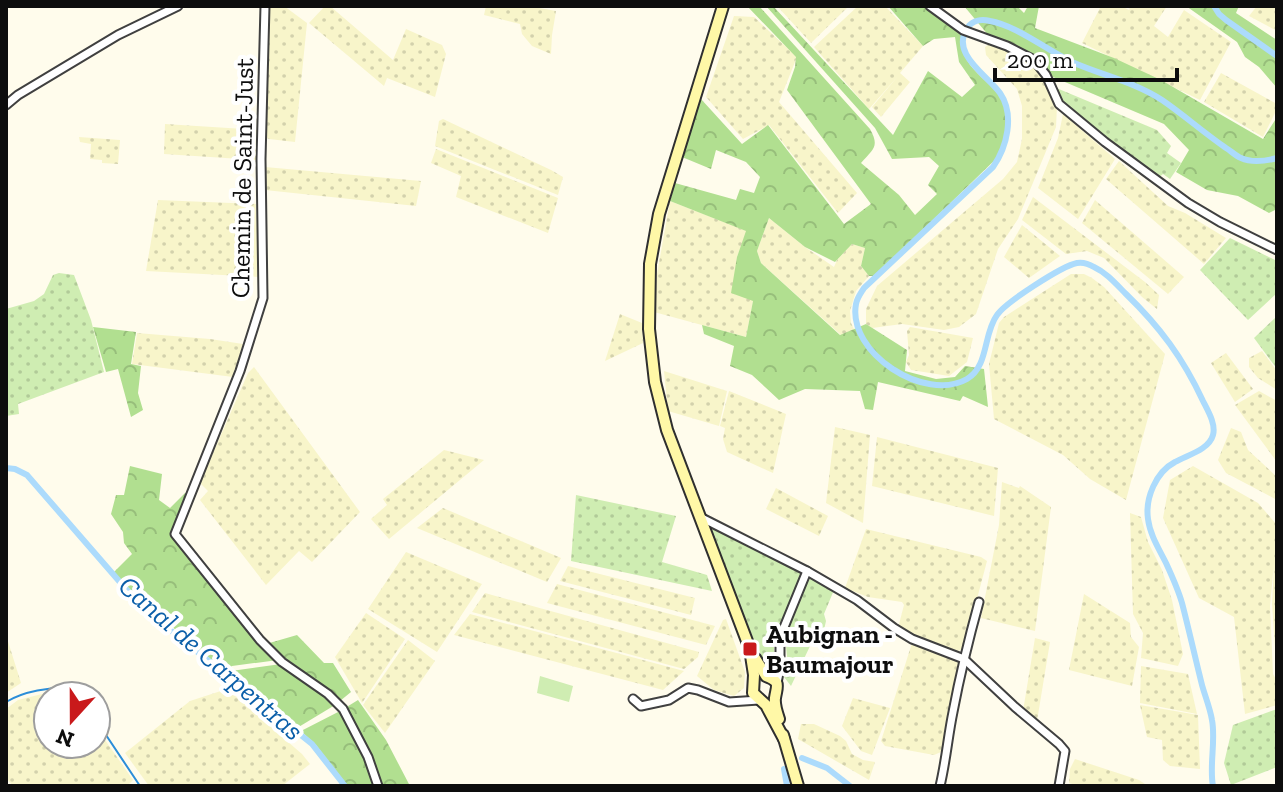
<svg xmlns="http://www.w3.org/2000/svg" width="1283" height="792" font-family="'Zilla Slab',serif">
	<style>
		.farmland { fill: url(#farmland-dots) }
		.grass { fill: url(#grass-dots) }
		.forest { fill: url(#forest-crowns) }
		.park { fill: #cfedb2 }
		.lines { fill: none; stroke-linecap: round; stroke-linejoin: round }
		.stream { stroke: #2c8ed9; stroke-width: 2 }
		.canal { stroke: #acdbfc; stroke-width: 6 }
		.street-casing { stroke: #404040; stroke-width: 11 }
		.secondary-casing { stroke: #2f2f2f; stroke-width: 14 }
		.street { stroke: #fff; stroke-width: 7 }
		.secondary { stroke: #fff8a7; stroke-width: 10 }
		.poi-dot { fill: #c9191b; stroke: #fff; stroke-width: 3 }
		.labels { text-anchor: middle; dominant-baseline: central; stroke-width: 8; stroke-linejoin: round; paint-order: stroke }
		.street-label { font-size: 26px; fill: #0d0d0d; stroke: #fff }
		.poi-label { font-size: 26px; font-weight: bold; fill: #0d0d0d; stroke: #fff; text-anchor: start }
		.water-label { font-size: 28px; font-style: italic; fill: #0b5fa9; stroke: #fff }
	</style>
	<defs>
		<pattern id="farmland-dots" width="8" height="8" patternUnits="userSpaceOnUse" patternTransform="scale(2)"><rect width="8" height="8" fill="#f8f5ca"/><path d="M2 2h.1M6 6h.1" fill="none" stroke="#d3d1ac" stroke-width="1.8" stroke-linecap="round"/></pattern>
		<pattern id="grass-dots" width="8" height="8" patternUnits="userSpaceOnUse" patternTransform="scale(2)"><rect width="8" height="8" fill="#cfedb2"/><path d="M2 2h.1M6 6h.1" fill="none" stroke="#b1ca98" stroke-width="1.8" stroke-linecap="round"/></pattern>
		<pattern id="forest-crowns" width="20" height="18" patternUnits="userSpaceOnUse" patternTransform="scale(2)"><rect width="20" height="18" fill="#b1df90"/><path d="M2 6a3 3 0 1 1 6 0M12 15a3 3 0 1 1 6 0" fill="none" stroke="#97be7b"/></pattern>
	</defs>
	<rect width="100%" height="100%" fill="#fffcec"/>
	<g class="farmland">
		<path d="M269 6H284L307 23 295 142 269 139 263 136Z"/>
		<path d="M325 6H330L393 60 406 29 442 45 446 54 435 97 387 78 384 86 309 23Z"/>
		<path d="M486 6H528L556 11 552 35 551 54 532 46 522 34 520 24 484 15Z"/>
		<path d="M777 6H849L811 43Z"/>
		<path d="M858 6H885L923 46 900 73 910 82 881 117 872 107 898 76 869 109 814 47Z"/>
		<path d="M1101 6H1121L1129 10 1130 9 1125 6H1167L1154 26 1168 37 1184 10 1231 42 1200 100 1082 43Z"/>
		<path d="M1257 6H1277V31L1249 16Z"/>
		<path d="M734 16 754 17 797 57 779 102 857 193 838 213 769 125 743 139 706 97Z"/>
		<path d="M991 43 1005 47 1025 57 1041 72 1057 107 1056 127 1018 219 998 249 976 314 959 327 944 330 902 324 872 328 866 324V309L877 286 1003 179 1017 162 1022 139V106L1017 89 986 55 985 47Z"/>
		<path d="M1221 73 1277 104V109L1263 137 1204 102Z"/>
		<path d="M1063 114 1115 159 1078 219 1038 188 1058 138Z"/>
		<path d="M443 119 551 170 563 177 558 195 435 146 439 121Z"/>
		<path d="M165 124 258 130 257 160 164 154Z"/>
		<path d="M79 137 120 140 118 164 102 163V160L90 159 91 144 80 142Z"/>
		<path d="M436 149 558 198 548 233 456 197 461 176 431 163Z"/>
		<path d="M1119 161 1168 206 1185 213 1226 238 1204 264 1106 179Z"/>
		<path d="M265 167 421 181 416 206 265 190Z"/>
		<path d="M1033 197 1145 282 1159 295 1157 309 1142 297 1104 258 1087 251 1066 254 1022 220Z"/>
		<path d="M158 200 256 204 259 277 146 271Z"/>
		<path d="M1095 200 1184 277 1168 294 1082 223Z"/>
		<path d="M670 201 747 231 737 257 753 301 746 337 654 312 657 274Z"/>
		<path d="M769 218 805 247 834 267 837 260 852 244 865 248 861 266 869 276 856 291 850 311 851 323 854 329 841 335 761 263 757 251Z"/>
		<path d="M1022 225 1060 256 1029 278 1004 257Z"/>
		<path d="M1071 274H1084L1092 278 1104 287 1165 354 1126 500 1090 479 1063 455 994 419 989 364 999 323 1004 317Z"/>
		<path d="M620 314 642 323 643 343 605 361Z"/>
		<path d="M910 327 973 338 967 362 949 376 911 370 906 362 909 355 907 331Z"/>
		<path d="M137 333 210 339 243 344 233 377 132 364Z"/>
		<path d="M1262 351 1277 371V390L1258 378 1249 367V358Z"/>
		<path d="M1226 353 1253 389 1235 402 1211 363Z"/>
		<path d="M254 367 360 512 312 562 299 551 266 585 200 500 208 491 200 483 248 373Z"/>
		<path d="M664 371 727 391 719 426 668 411Z"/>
		<path d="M729 391 786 414 773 473 727 452 723 439 725 428 720 426Z"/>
		<path d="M1259 391 1277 401V462L1235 405Z"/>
		<path d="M835 427 870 435 863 523 826 503Z"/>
		<path d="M1231 428 1241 432 1248 450 1277 477V500L1226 473 1218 460Z"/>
		<path d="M877 437 998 468 994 516 872 486Z"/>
		<path d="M444 450 484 460 389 539 371 519 387 505 383 499Z"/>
		<path d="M1193 466 1258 503 1277 525V545L1275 551 1277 550V677L1272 604 1274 564 1270 606 1273 674 1277 681V705L1245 714 1234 617 1199 598 1163 518 1170 480Z"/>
		<path d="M1002 482 1019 488 1020 486 1051 507 1035 631 981 618 999 525Z"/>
		<path d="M776 488 828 516 819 536 766 509Z"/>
		<path d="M443 508 561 558 547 582 417 528Z"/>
		<path d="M1130 513 1141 517 1148 542 1162 570 1172 600 1183 654 1178 666 1141 658 1143 633 1133 614Z"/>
		<path d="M866 529 981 557 987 561 964 648 958 651 910 636 898 628 904 605 902 602 868 597 845 588Z"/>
		<path d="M406 552 482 584 437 652 368 609Z"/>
		<path d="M568 566 695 598 691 615 560 581Z"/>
		<path d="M557 584 715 626 706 645 547 603Z"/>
		<path d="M485 593 699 652 698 657 684 669 472 612Z"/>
		<path d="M1084 594 1130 623 1131 637 1139 647 1132 686 1069 670Z"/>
		<path d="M366 613 405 639 362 703 335 657Z"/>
		<path d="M470 614 684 671 663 690 454 635Z"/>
		<path d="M726 619 745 672 744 688 734 696 714 690 697 676 723 620Z"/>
		<path d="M6 635 21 683 6 693Z"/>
		<path d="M1035 638 1050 642 1037 721 1023 711Z"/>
		<path d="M408 640 435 661 385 733 363 705Z"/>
		<path d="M912 643 961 661 941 752 934 755 885 746 881 741Z"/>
		<path d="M1141 666 1188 674 1197 714 1140 703Z"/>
		<path d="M227 689 302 754 310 764 282 786H149L125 753 190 701Z"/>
		<path d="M54 691H67L71 696H48V744H96V727L133 780 127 786H13L6 778V709L18 700Z"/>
		<path d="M853 698 890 708 872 755 861 751 842 726Z"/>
		<path d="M1140 705 1198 715 1200 769 1170 766 1163 760 1162 740 1147 737Z"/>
		<path d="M801 724H814L840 736 846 741 852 754 863 760 875 762 869 780 798 739Z"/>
		<path d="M1075 759 1139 780 1148 786H1079L1069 783 1070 769Z"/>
	</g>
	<g class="grass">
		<path d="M1054 87 1157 130 1171 146 1167 153 1181 163 1170 179 1163 174 1158 178 1063 108Z"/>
		<path d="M1230 238 1277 261V293L1248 320 1200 270Z"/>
		<path d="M59 273 74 275 91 320 104 372 18 404 19 414 6 416V309L34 301 44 294 53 275Z"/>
		<path d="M1275 318 1277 320V369L1254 338Z"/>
		<path d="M576 495 676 516 662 562 707 575 712 591 571 561Z"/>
		<path d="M711 524 802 571 774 643V661L768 668 755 643 709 526Z"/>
		<path d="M810 579H817L834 590 824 614 826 621 820 648 811 644 791 686 784 677 788 665 785 637 804 584Z"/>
		<path d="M1277 709V767L1231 785 1224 763 1233 725Z"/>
	</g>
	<g class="forest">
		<path d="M747 6H759L870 129C880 147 873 149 861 163L899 195 915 215 937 194 928 185 939 166 929 157 892 159 875 128 766 6H773L893 135 928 71 962 97 975 85 959 62 955 37 934 39 923 46 888 6H926L961 35C962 44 963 52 967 60 974 73 989 82 998 94 1011 112 1007 137 999 156L875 276H869L861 266 865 248 852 244 835 262 805 247 769 218 757 251 761 263 840 335 866 324 907 350 905 371 936 379 955 377 965 366 984 369 988 407 963 396 960 401 878 382 873 410 865 409 860 391 805 389 779 400 752 375 730 366 734 346 704 334 702 325 746 337 753 301 731 293 737 257 746 231 670 201 675 183 736 200 740 189 754 193 760 177 746 162 716 150 711 169 682 157 701 99 742 144 768 125 844 224 871 204 787 90 795 67 796 57Z"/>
		<path d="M964 6H1017L1024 13 1028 6H1039L1035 28 1114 58 1161 80 1263 139 1277 117V209L1269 213 1238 196 1207 190 1176 172 1189 150 1164 124 1046 74 1043 67 989 36Z"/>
		<path d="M1186 6H1239L1236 13 1277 40V88L1259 67 1245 57 1237 42Z"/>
		<path d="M93 327 136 332 131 364 141 366 138 393 143 410 131 417 118 369 106 372Z"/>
		<path d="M130 466 162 474 159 500 170 508 185 493 188 495 172 535 278 660 232 666 225 671 152 610 113 573 132 554 124 543 123 532 111 514 116 495H124Z"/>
		<path d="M297 635 324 663H333L351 692 340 701C319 679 290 663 266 644Z"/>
		<path d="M281 664 327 695 335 705 297 728 229 674 231 671Z"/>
		<path d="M358 700 386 740 410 786H381L370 757 345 708Z"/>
		<path d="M340 711 365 756 376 786H347L316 745 301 731Z"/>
	</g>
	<path class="park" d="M540 676 573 686 569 702 537 693Z"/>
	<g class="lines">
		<g class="stream">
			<path d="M6 702C24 691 50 687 71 688L80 696"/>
			<path d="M96 720 140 786"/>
		</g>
		<g class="canal">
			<path d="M1214 6 1219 14 1226 20 1277 56"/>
			<path d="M6 468 15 469 27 475 132 596 159 621 312 744 345 786"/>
			<path d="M802 758 827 768 850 786"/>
			<path d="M784 769 787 786"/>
			<path d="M1213 786C1209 766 1216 741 1212 720 1210 708 1205 696 1202 685 1195 657 1189 630 1182 603 1178 589 1172 576 1166 563 1159 549 1150 535 1148 519 1145 498 1156 472 1175 462 1187 455 1209 450 1213 435 1216 424 1208 411 1203 401 1183 358 1160 327 1126 294 1116 284 1107 273 1094 267 1089 264 1083 262 1077 263 1062 266 1006 302 997 315 983 334 989 366 967 379 925 403 847 353 856 304 857 298 861 293 864 288L993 167C1007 147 1015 115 1000 93 987 75 949 53 968 27 973 20 982 19 990 21 1015 25 1047 50 1072 62 1101 75 1135 82 1162 100 1184 115 1204 133 1226 148 1231 151 1236 156 1241 158 1252 163 1266 161 1277 158"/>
		</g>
		<defs>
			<g id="street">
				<path d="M265 6 261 159 263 298 240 371 175 534 260 640 282 662 328 694 343 709 368 757 378 786"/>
				<path d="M930 6 963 30 1007 46 1034 60 1046 75 1059 104 1105 142 1188 203 1220 222 1277 250"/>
				<path d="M6 105 18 95 118 35 178 6"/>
				<path d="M700 517 807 571 857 600 894 628 912 639 964 659 1015 707 1059 744 1065 751 1059 786"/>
				<path d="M777 683 780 668V637L807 571"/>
				<path d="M633 699 641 706 669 700 688 688 698 690 729 702 759 700"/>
				<path d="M940 786C946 761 948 736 953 712 960 675 969 638 979 602"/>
			</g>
			<g id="secondary">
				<path d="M723 6 659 214 650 264 649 329 655 382 667 430 750 649 754 675 753 693 766 705 784 739"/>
				<path d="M755 658 766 676C781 682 777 685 775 698 774 705 777 713 779 719"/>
				<path d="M783 735 798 786"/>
			</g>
		</defs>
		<use href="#street" class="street-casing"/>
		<use href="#secondary" class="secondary-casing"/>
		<use href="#street" class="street"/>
		<use href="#secondary" class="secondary"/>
	</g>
	<rect class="poi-dot" x="742" y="641" width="16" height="16" rx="4"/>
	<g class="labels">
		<g class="street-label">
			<text transform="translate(242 178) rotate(-89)">Chemin de Saint-Just</text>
		</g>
		<g class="poi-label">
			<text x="766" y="634">Aubignan -<tspan x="766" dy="30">Baumajour</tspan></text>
		</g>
		<g class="water-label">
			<text transform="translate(211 658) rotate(41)">Canal de Carpentras</text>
		</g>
	</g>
	<rect width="1283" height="792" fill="none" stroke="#0d0d0d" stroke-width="16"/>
	<g transform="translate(72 720) rotate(201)"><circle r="38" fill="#ffffff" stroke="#9e9e9e" stroke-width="2"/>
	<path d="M0-6L14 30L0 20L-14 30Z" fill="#c9191b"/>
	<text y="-12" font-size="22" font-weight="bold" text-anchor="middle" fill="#0d0d0d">N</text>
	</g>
	<path d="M995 68v12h182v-12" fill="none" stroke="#0d0d0d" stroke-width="4"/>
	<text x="1007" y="68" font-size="24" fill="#0d0d0d" stroke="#ffffff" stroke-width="6" paint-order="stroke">200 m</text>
</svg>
